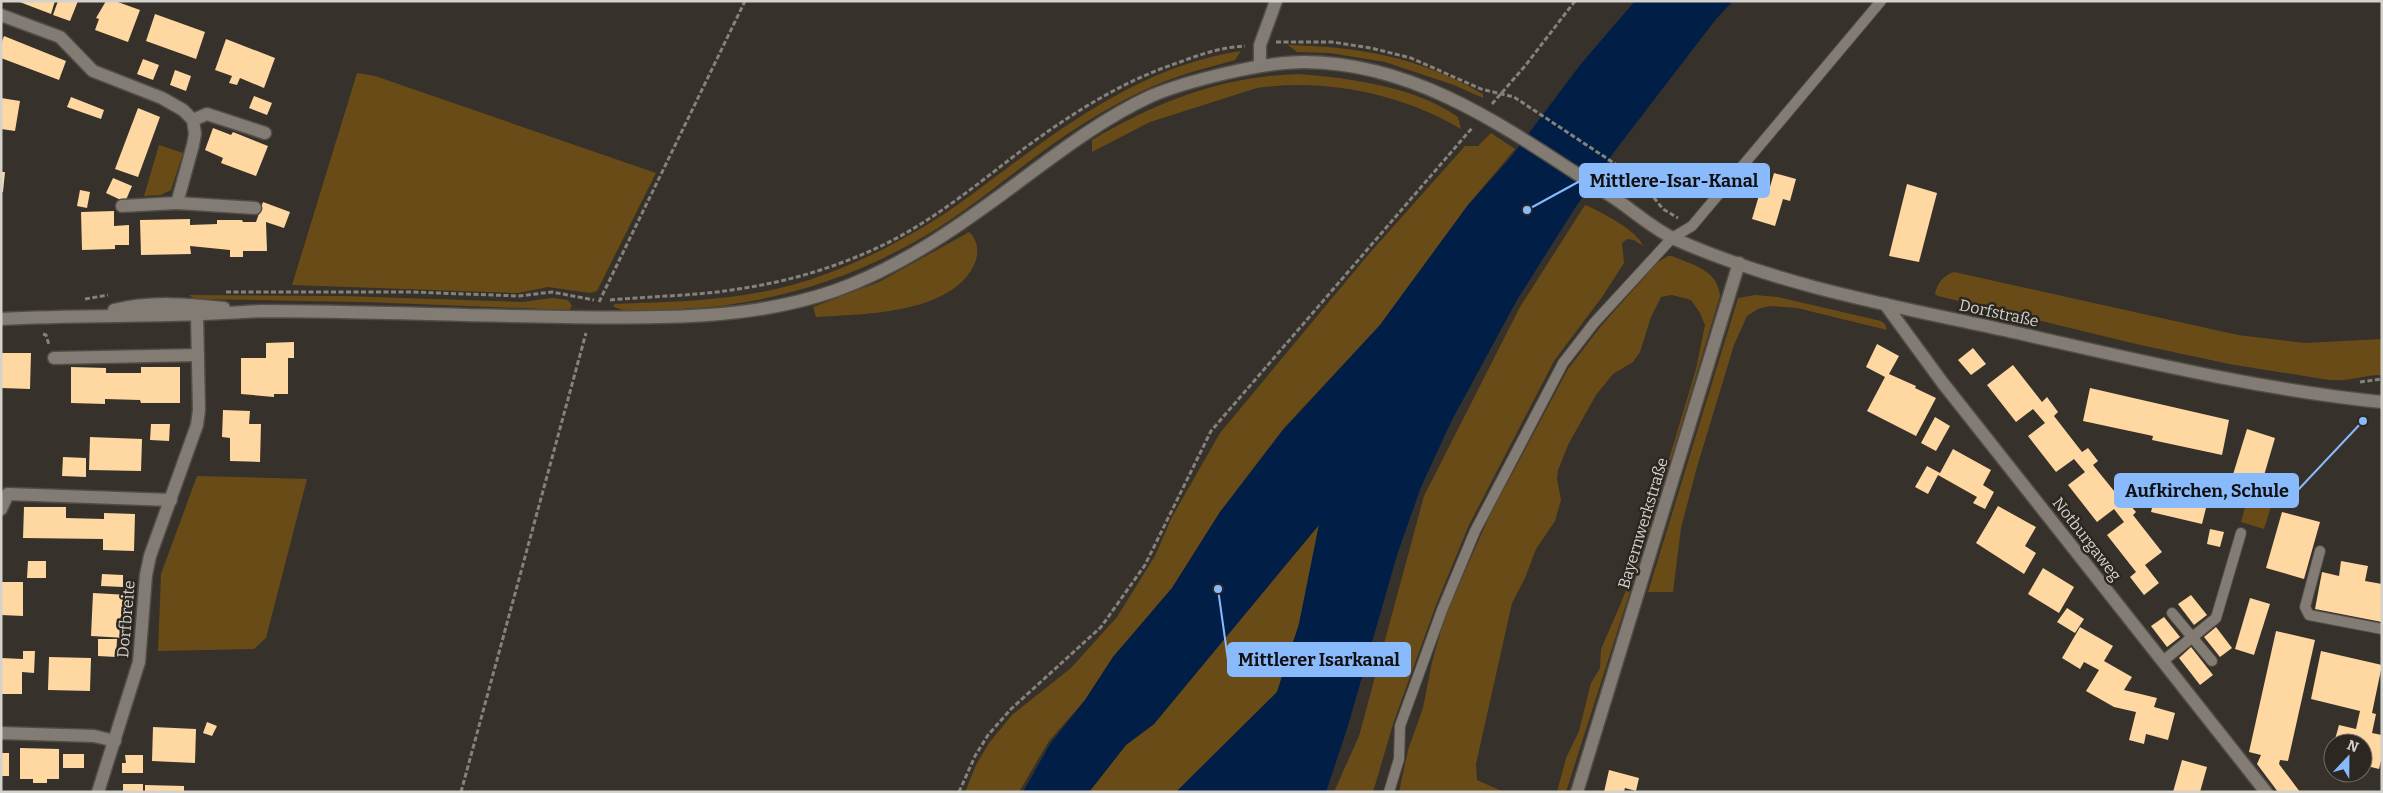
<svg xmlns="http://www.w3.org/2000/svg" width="2383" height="793" font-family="Bitter,serif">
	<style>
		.green { fill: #694b17 }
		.water { fill: #001e46 }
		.building { fill: #fed8a0 }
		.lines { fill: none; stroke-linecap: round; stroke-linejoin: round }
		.lane-casing { stroke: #504d47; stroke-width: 12 }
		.street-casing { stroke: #504d47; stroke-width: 15 }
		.secondary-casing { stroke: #504d47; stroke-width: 15 }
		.path { stroke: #85817b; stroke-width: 3; stroke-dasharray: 5 2.5; stroke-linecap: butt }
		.lane { stroke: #827c75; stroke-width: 10 }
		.street { stroke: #827c75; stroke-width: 12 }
		.secondary { stroke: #827c75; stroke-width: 12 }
		.labels { text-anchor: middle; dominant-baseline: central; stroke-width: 5; stroke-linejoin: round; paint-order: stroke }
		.street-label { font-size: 16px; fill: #d4d2cd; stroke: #2c2721 }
		.leader { fill: none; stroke: #89bafc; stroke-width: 2 }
		.callout-dot { fill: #89bafc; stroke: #2c2721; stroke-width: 2 }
		.callout { fill: #89bafc; stroke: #89bafc; stroke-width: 2 }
		.callout-label { font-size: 18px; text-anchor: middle; font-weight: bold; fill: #111 }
	</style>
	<rect width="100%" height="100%" fill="#36312a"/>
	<g class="green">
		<path d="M1288 45C1362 47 1418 57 1483 94V98L1454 85 1385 62 1330 53 1297 52Z"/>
		<path d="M1241 51 1235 60C1217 66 1198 69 1180 76 1155 84 1131 96 1108 109 1057 137 1013 175 966 209 883 269 783 305 681 309 665 310 626 315 613 306L615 304C673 302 732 301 788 286 834 274 879 253 920 229 957 208 990 180 1025 155 1090 107 1160 63 1241 51Z"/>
		<path d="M357 73 375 76 656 173 597 291 590 293 548 287 518 293 292 285Z"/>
		<path d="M1298 74C1349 78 1414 86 1458 117L1461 129C1402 94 1326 78 1257 88L1150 122 1092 152V140C1159 101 1219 77 1298 74Z"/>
		<path d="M1491 133 1515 149 1468 205 1380 325 1283 429 1220 512 1172 588 1113 657 1085 700 1049 741 1019 792H965L976 765 989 743 1012 715 1071 668 1117 617 1155 556 1172 517 1220 433 1368 255 1465 146H1478Z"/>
		<path d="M159 145 183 153 171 190 161 195 144 196Z"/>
		<path d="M1585 205C1600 211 1638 231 1643 246L1634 240 1627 239 1622 243 1624 263 1602 297 1554 361 1469 525 1436 605 1394 721 1373 792H1334L1359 736 1424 496 1520 307Z"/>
		<path d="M969 232C977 239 979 250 976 260 957 314 864 314 816 317L813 307 879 282Z"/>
		<path d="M1668 256H1672C1693 265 1718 270 1720 296L1651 526 1566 792H1557L1566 758 1579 731 1591 683 1600 668 1601 649 1621 603 1646 536 1652 514V485L1669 459 1696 369 1705 325 1700 313 1691 300 1672 295 1661 297 1651 317 1640 352 1633 362 1613 374 1596 395 1569 443 1558 470 1557 479 1561 500 1555 521 1536 549 1525 578 1512 603 1476 764 1477 780 1504 792H1399L1408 750 1423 708 1432 662 1445 616 1489 517 1568 369 1601 326 1657 263Z"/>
		<path d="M1954 272 2238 335 2305 343 2382 339V375C2363 375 2348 382 2329 380L2229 364 2136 344 1938 296 1935 294C1937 283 1944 275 1954 272Z"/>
		<path d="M189 295 345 296 522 302 552 298 568 300 572 306 569 310 364 302 195 299Z"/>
		<path d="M1755 295 1778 297 1881 321 1885 324 1887 330 1797 308 1770 306 1758 309 1747 316 1734 345 1697 467 1681 528 1673 592H1648L1738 298Z"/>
		<path d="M197 476 307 479 266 638 254 649 158 651 161 574Z"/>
		<path d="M2249 493 2273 500 2264 529 2241 522Z"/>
		<path d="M1319 524 1299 624 1277 692 1176 792H1089L1126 745 1154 724Z"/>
	</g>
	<path class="water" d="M1635 1H1733L1716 19 1614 152 1575 208 1517 300 1451 422 1421 487 1397 555 1347 729 1326 792H1176L1277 692 1299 624 1319 525 1154 724 1126 745 1089 792H1023L1050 744 1085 700 1113 657 1172 588 1220 512 1284 429 1380 325 1468 205 1511 157 1580 65Z"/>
	<g class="building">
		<path d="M17 1H55L51 14Z"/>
		<path d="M58 1H78L70 21 53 15Z"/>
		<path d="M106 1H115L140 10 128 42 95 30 99 19 96 18Z"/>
		<path d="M155 14 205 32 196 59 146 41Z"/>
		<path d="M4 36 66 61 59 80 1 58V44Z"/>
		<path d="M226 39 275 58 264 88 240 78 237 85 229 83 232 76 215 70Z"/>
		<path d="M143 59 159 65 153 80 137 74Z"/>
		<path d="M175 70 191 76 186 91 170 85Z"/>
		<path d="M254 96 272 103 267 115 249 108Z"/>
		<path d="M71 97 104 110 101 119 67 107Z"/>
		<path d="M1 98 20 101 15 131 1 129Z"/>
		<path d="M138 108 160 117 138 177 115 169Z"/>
		<path d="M213 128 231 135 233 132 268 146 256 176 221 163 223 158 205 150Z"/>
		<path d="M1 172H5L3 192H1Z"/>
		<path d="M1774 173 1796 179 1790 201 1783 199 1775 226 1752 219 1760 192 1768 194Z"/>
		<path d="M113 178 132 186 125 202 106 193Z"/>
		<path d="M1907 184 1937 193 1919 262 1889 256Z"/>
		<path d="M80 190 90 192 87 208 77 206Z"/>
		<path d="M263 202 290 212 284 228 266 222 267 251H243V257H230V250L190 246 191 254 141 255 140 220 190 219V225L217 224V220H242L243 222H256Z"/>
		<path d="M114 211V226L129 225V245H115V249L82 250 81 212Z"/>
		<path d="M294 342V358H288V394H274V397L241 394V358H266V343Z"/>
		<path d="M1877 344 1899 356 1889 374 1916 386 1915 388 1936 398 1916 436 1867 411 1885 377 1866 367Z"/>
		<path d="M1973 348 1986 364 1971 375 1958 360Z"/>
		<path d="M1 353H31L30 389 1 388Z"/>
		<path d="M2013 365 2042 402 2047 397 2058 412 2054 416 2082 452 2088 448 2098 461 2093 465 2123 502 2126 500 2136 512 2133 515 2162 552 2145 565 2159 583 2144 595 2130 577 2136 572 2107 535 2124 522 2114 509 2097 522 2068 485 2085 472 2079 465 2074 459 2056 472 2028 436 2045 423 2033 409 2016 422 1987 385Z"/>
		<path d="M71 367 106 368V373H141V367H180V403H141L140 400 105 399V404L71 403Z"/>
		<path d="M2090 388 2229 420 2222 455 2152 440 2153 436 2083 421Z"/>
		<path d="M223 410 250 411 249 424H261L260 462 230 461V438L222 437Z"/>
		<path d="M1935 417 1950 426 1936 451 1921 443Z"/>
		<path d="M151 424H170L169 441 150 440Z"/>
		<path d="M2247 429 2275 438 2260 489 2231 481Z"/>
		<path d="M90 437 142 439 141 471 89 470Z"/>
		<path d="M1953 449 1991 470 1983 485 1994 492 1985 509 1973 503 1977 497 1938 475 1928 494 1915 487 1927 466 1940 473Z"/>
		<path d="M63 457 86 458V477L62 476Z"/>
		<path d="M2159 479 2210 492 2202 524 2151 512Z"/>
		<path d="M1998 506 2036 527 2025 546 2036 553 2024 574 1976 543Z"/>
		<path d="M24 507H66V518L104 519V513L135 514 134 551 103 550V539L23 538Z"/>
		<path d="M2282 512 2320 522 2304 579 2266 568Z"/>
		<path d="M2210 529 2224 532 2220 547 2207 544Z"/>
		<path d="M28 561H46V578H27Z"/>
		<path d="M2341 561 2368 566 2365 581 2382 584V622L2315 609 2322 572 2339 576Z"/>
		<path d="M2043 568 2074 587 2059 613 2028 594Z"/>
		<path d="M102 574 123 575V587L101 586Z"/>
		<path d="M1 582H23V616L1 615Z"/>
		<path d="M93 593 128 595 126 638 91 636Z"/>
		<path d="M2191 595 2207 615 2194 625 2178 604Z"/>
		<path d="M2250 598 2270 604 2254 655 2235 649Z"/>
		<path d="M2067 608 2084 619 2075 633 2057 622Z"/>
		<path d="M2164 617 2180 637 2167 647 2151 626Z"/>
		<path d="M2080 627 2113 646 2104 661 2132 677 2124 690 2157 698 2154 707 2175 713 2168 740 2146 734 2144 744 2129 740 2136 712 2114 707 2086 691 2099 670 2084 662 2080 669 2062 658Z"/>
		<path d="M2216 627 2232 648 2220 657 2204 637Z"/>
		<path d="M2276 631 2315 640 2288 761 2280 760 2279 764 2300 792H2278L2257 764 2261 755 2249 752Z"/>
		<path d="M98 639H117L116 657 98 656Z"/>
		<path d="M2191 647 2213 675 2200 685 2179 658Z"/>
		<path d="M23 651H35L34 673 22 672V694H1V658L23 659Z"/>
		<path d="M2321 651 2382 665 2372 713 2376 714 2372 733 2382 735V756L2379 769 2363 765V743H2334L2339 725 2356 729 2360 711 2311 699Z"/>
		<path d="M49 657 91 658 90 691 48 690Z"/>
		<path d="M207 722 217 726 212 736 203 733Z"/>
		<path d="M153 727 196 729 195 763 152 761Z"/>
		<path d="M20 748 59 749V779H47V783H33V779H20Z"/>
		<path d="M1 753H9V776H2Z"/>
		<rect x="63" y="754" width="21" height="14"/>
		<path d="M125 755H143V773H122V763H126Z"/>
		<path d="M2182 760 2207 767 2200 792H2173Z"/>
		<path d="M1609 770 1639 778 1636 791 1625 788 1624 792H1604Z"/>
		<rect x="123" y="784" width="20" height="8"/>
		<path d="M145 785 184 786V792H145Z"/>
	</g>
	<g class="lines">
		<defs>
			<g id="lane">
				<path d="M2320 551 2305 607 2309 615 2382 629"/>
				<path d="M2172 613 2212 661"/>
				<path d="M2163 661 2216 618 2241 533"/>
				<path d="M1389 792 1399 759 1400 726 1442 610 1475 531 1563 363 1594 323 1672 238 1692 226 1881 1"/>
			</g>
			<g id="street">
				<path d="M1 15 60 37 93 71 162 98 183 110 193 120 195 134 193 145 177 203 122 206"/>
				<path d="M1260 66V45L1276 1"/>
				<path d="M193 120 207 114 265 133"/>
				<path d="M177 203 255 208"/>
				<path d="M1885 304 1942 382 2266 792"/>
				<path d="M54 358 198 355"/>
				<path d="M1 509 8 494 171 500"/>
				<path d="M1 733 94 736 115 741"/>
				<path d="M98 792 139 662 146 575 150 556 197 425 199 410 197 316"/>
				<path d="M1577 792 1739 263"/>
			</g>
			<g id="secondary">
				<path d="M114 310C150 301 188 304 224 308"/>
				<path d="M1 319C87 314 174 318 260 311 361 311 463 316 565 317 655 318 747 321 834 291 905 266 968 220 1028 175 1067 146 1106 117 1151 96 1175 86 1201 79 1227 73 1253 67 1279 62 1305 62 1423 63 1517 136 1611 196 1633 210 1654 230 1677 240 1781 286 1894 306 2004 330 2129 358 2254 389 2382 402"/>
			</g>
		</defs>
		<use href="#lane" class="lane-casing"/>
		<use href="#street" class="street-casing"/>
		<use href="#secondary" class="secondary-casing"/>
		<g class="path">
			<path d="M1276 42H1332L1371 48 1411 58 1481 89 1514 97 1626 171 1651 194 1663 209 1678 218"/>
			<path d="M1492 104 1525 66 1575 1"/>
			<path d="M226 292H411L519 296 552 292 594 300"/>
			<path d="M85 299 108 295"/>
			<path d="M610 300C653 296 696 296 738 289 787 282 834 268 879 247 932 222 976 185 1022 150 1071 114 1122 81 1180 62 1201 54 1223 47 1245 46"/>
			<path d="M599 302 745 1"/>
			<path d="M43 334 46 335 49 345"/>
			<path d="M2360 382 2382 379"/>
			<path d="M461 792 586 333"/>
			<path d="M959 792 975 756 988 735 1011 709 1101 627 1145 565 1211 431 1472 128"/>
		</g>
		<use href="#lane" class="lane"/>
		<use href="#street" class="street"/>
		<use href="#secondary" class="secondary"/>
	</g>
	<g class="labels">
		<g class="street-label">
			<text transform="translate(1999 313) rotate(12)">Dorfstraße</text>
			<text transform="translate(1643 523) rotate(-73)">Bayernwerkstraße</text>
			<text transform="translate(2087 539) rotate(52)">Notburgaweg</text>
			<text transform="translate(126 619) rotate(-85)">Dorfbreite</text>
		</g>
	</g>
	<path class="leader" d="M1527 210L1580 181M2363 421L2298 490M1218 589L1228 660"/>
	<g class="callout-dot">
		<circle cx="1527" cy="210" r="5"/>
		<circle cx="2363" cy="421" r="5"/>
		<circle cx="1218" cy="589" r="5"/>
	</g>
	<g class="callout">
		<rect x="1580" y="164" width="189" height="33" rx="5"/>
		<rect x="2115" y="474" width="183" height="33" rx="5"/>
		<rect x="1228" y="643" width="182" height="33" rx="5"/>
	</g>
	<g class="callout-label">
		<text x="1674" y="187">Mittlere-Isar-Kanal</text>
		<text x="2207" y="497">Aufkirchen, Schule</text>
		<text x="1319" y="666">Mittlerer Isarkanal</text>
	</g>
	<rect width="2383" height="793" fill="none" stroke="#d4d2cd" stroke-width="5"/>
	<g transform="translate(2348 758) rotate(22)"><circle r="24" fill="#2c2721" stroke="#6f6b66"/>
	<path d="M0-4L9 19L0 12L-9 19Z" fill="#89bafc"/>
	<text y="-8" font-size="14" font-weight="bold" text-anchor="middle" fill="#d4d2cd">N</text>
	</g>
</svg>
